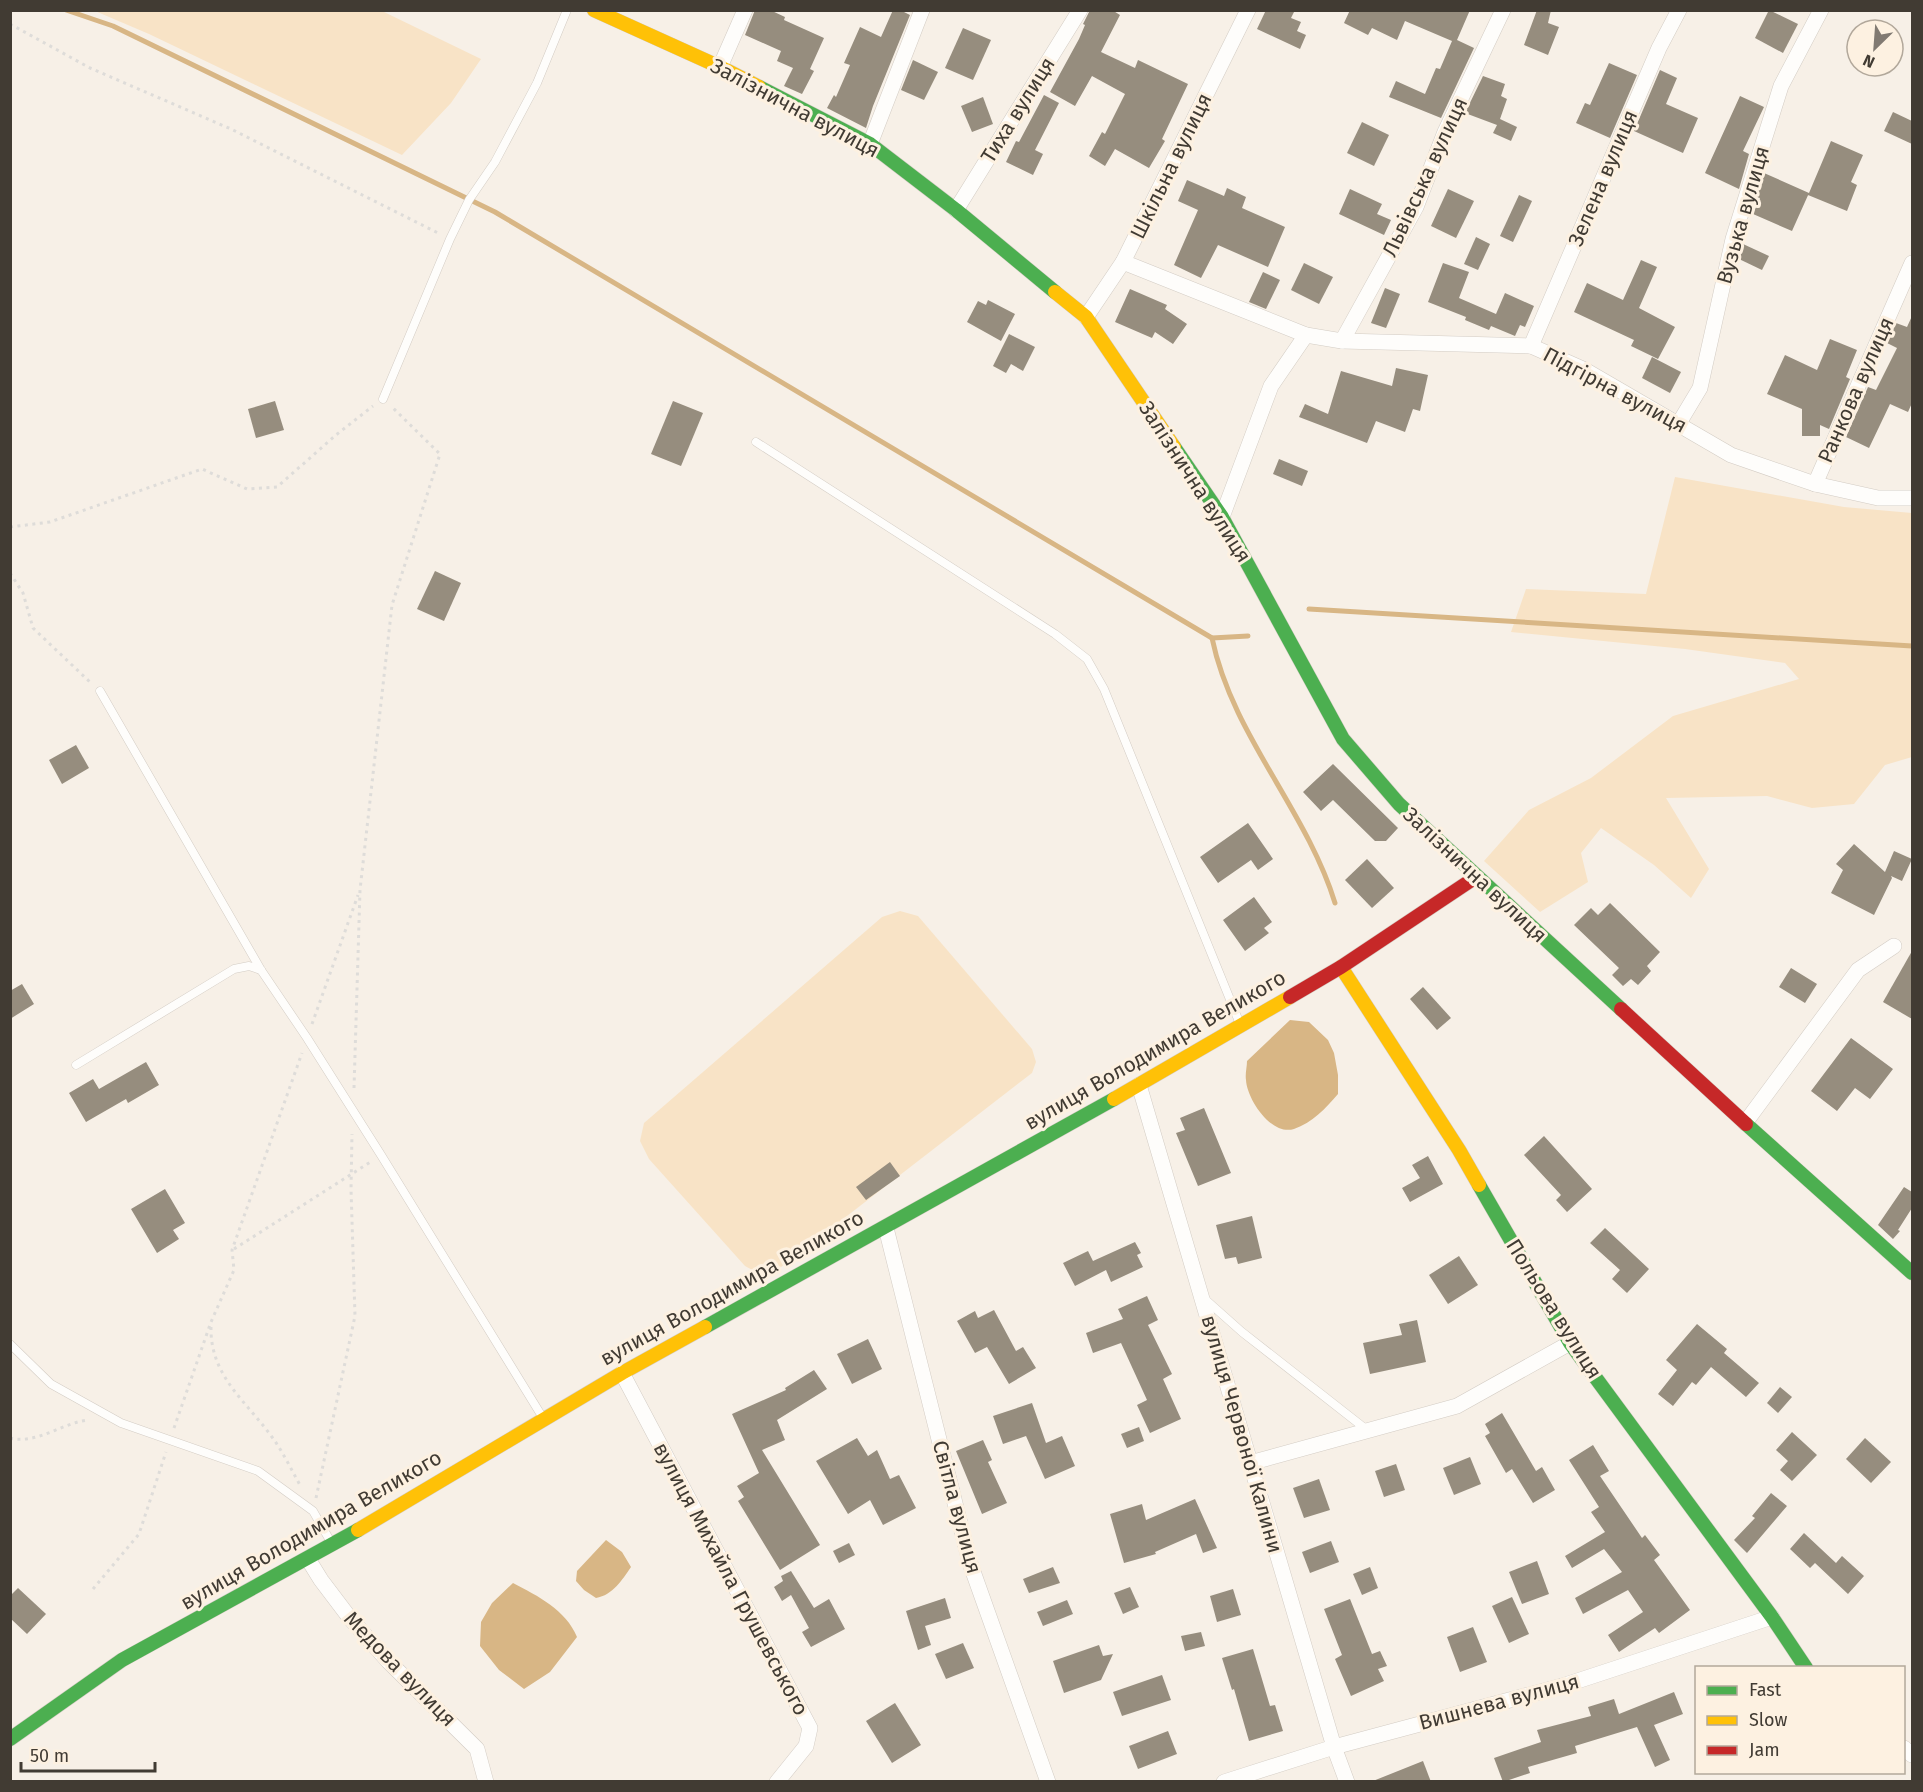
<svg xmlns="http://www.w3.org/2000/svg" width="1923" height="1792" font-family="'Fira Sans',sans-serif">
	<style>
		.green { fill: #f8e3c6 }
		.water { fill: #d8b685 }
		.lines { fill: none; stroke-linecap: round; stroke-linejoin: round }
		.stream { stroke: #d8b685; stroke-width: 5 }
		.building { fill: #968d7e }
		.lane-casing { stroke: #d3ccc4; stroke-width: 9 }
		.street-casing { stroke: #d3ccc4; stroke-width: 16 }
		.fast-casing { stroke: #d3ccc4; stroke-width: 15 }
		.slow-casing { stroke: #d3ccc4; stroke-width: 15 }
		.jam-casing { stroke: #d3ccc4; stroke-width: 15 }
		.path { stroke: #dedcd9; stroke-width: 3; stroke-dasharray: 3 4.5; stroke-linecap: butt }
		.lane { stroke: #fefdfb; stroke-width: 8 }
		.street { stroke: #fefdfb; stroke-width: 15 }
		.fast { stroke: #4caf50; stroke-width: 14 }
		.slow { stroke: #ffc107; stroke-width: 14 }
		.jam { stroke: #c62828; stroke-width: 14 }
		.labels { text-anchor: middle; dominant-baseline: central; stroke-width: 6; stroke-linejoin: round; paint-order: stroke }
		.street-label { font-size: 21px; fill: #413b33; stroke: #fdf1e1 }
	</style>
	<rect width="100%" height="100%" fill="#f7f0e7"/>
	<g class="green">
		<path d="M95 11H382L481 59 451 103 402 155 149 34Z"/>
		<path d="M1675 477 1844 507 1912 513V757L1885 765 1854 804 1812 808 1767 796 1666 798 1709 869 1691 898 1654 865 1601 828 1581 853 1588 882 1540 912 1484 861 1529 810 1591 778 1673 716 1799 679 1785 663 1685 649 1511 632 1526 589 1646 594Z"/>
		<path d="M900 911 918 916 1032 1049 1036 1062 1032 1073 772 1274 758 1273 745 1266 649 1159 640 1141 644 1123 882 917Z"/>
	</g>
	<g class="water">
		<path d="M1290 1020 1309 1022 1328 1040 1334 1053 1338 1075V1094C1326 1108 1312 1123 1294 1129 1271 1136 1247 1099 1246 1080 1245 1074 1247 1067 1247 1061Z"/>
		<path d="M606 1540 622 1552 631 1567C622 1580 613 1595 596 1598L584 1590 576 1581 577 1571Z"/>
		<path d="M513 1583C538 1596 566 1610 577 1637L550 1672 524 1689 499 1670 480 1646 481 1622 492 1603Z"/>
	</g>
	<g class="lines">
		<g class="stream">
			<path d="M66 10 113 26 495 212 1212 638 1248 636"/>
			<path d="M1309 609 1912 646"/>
			<path d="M1212 638C1232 735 1306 809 1335 903"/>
		</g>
	</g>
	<g class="building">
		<path d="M755 10H770L785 17 784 20 824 38 810 69 814 71 802 94 784 86 793 68 777 61 781 51 745 35Z"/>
		<path d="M893 10H900L910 15 873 106 866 128 827 108 834 95 836 97 850 65 844 63 860 27 881 37Z"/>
		<path d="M1090 10H1112L1120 15 1101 52 1135 68 1138 60 1188 84 1162 139 1165 141 1149 168 1115 149 1105 166 1089 156 1102 132 1105 134 1125 94 1092 76 1075 106 1050 92 1079 39 1085 25 1083 24Z"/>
		<path d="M1266 10H1295L1291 18 1301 22 1297 31 1306 35 1300 49 1257 29Z"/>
		<path d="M1350 10H1470L1457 40 1474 48 1441 118 1389 97 1396 81 1425 94 1436 68 1440 69 1452 41 1405 21 1397 40 1372 28 1368 35 1344 23Z"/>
		<path d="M1537 10H1551L1548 23 1559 27 1548 55 1524 45Z"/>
		<path d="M1769 10 1798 24 1783 53 1755 38Z"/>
		<path d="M963 28 991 40 973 80 945 68Z"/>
		<path d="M913 60 938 72 924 100 901 90Z"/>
		<path d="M1609 63 1637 75 1610 138 1576 123 1585 103 1590 105Z"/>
		<path d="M1660 70 1677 78 1666 104 1698 118 1683 153 1634 131Z"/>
		<path d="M1483 76 1505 84 1501 96 1507 99 1500 119 1517 127 1511 141 1493 133 1497 125 1465 113Z"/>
		<path d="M1044 95 1059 103 1035 150 1043 154 1033 175 1006 162 1016 141 1019 142Z"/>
		<path d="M1740 96 1764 107 1743 151 1749 154 1739 189 1705 173Z"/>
		<path d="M983 97 993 124 972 132 961 106Z"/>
		<path d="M1893 112 1912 121V144L1884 131Z"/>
		<path d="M1362 122 1389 135 1374 166 1347 153Z"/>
		<path d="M1831 141 1863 155 1851 182 1857 185 1847 211 1808 195 1809 193 1792 231 1753 214 1760 198 1756 197 1764 173 1809 193Z"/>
		<path d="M1187 180 1224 196 1227 188 1246 197 1242 208 1285 227 1268 267 1218 245 1201 278 1174 265 1198 210 1178 201Z"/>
		<path d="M1350 189 1382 204 1377 214 1391 220 1384 235 1339 214Z"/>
		<path d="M1448 189 1474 201 1456 238 1431 226Z"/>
		<path d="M1519 195 1532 201 1513 242 1500 236Z"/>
		<path d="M1476 237 1490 244 1478 270 1464 264Z"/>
		<path d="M1743 244 1769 256 1762 270 1739 259Z"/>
		<path d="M1641 260 1657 267 1639 308 1675 327 1658 359 1631 346 1634 340 1574 312 1587 283 1623 300Z"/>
		<path d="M1304 263 1333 277 1319 304 1291 290Z"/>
		<path d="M1443 263 1469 272 1459 298 1496 314 1505 293 1534 306 1525 327 1520 325 1515 336 1491 326 1489 330 1465 320 1466 317 1428 302Z"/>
		<path d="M1263 272 1280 280 1266 309 1249 302Z"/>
		<path d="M1385 288 1400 294 1386 328 1371 323Z"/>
		<path d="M1130 289 1167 305 1165 309 1187 324 1173 344 1155 332 1152 338 1115 322Z"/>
		<path d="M988 300 1015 314 1001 341 967 322 978 301 986 305Z"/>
		<path d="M1912 316V403L1908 412 1890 404 1869 448 1846 437 1868 387 1876 390 1897 348 1887 343 1896 323 1907 327Z"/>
		<path d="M1009 334 1035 347 1023 371 1011 364 1006 373 993 366Z"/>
		<path d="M1830 339 1857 350 1846 377 1850 379 1829 429 1820 425V436H1802V409L1767 394 1785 355 1817 370Z"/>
		<path d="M1652 357 1681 372 1670 393 1642 378Z"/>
		<path d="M1396 368 1428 375 1420 411 1413 409 1405 432 1376 421 1367 443 1299 417 1305 404 1328 414 1341 371 1392 386Z"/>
		<path d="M275 401 284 430 256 438 248 409Z"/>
		<path d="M673 401 703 413 681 466 651 454Z"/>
		<path d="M1279 459 1308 471 1302 486 1273 474Z"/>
		<path d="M435 571 461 583 444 621 417 609Z"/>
		<path d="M76 745 89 768 62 784 49 760Z"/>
		<path d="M1333 764 1398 828 1386 841H1375L1333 800 1321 811 1303 792Z"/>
		<path d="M1248 823 1273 859 1258 870 1251 860 1218 883 1200 857Z"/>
		<path d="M1854 844 1885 872 1894 851 1912 859 1902 881 1891 876 1892 878 1874 915 1831 893 1843 870 1836 864Z"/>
		<path d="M1367 859 1394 888 1372 908 1345 880Z"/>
		<path d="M1254 897 1272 922 1264 928 1269 933 1245 951 1223 920Z"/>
		<path d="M1610 903 1660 952 1647 966 1651 971 1638 985 1631 979 1623 986 1612 975 1619 968 1574 925 1591 908 1598 915Z"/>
		<path d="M1912 951V1019L1883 1002Z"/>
		<path d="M1791 968 1817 984 1805 1003 1779 987Z"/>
		<path d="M22 984 34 1004 10 1019V991Z"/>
		<path d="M1423 987 1451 1018 1437 1030 1410 999Z"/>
		<path d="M1851 1038 1893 1069 1870 1099 1855 1088 1837 1111 1811 1091Z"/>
		<path d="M146 1062 159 1085 128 1103 126 1099 86 1122 69 1093 93 1079 99 1089Z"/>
		<path d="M1204 1108 1231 1173 1198 1186 1176 1133 1185 1130 1180 1118Z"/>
		<path d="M1544 1136 1592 1189 1567 1212 1556 1200 1561 1195 1524 1155Z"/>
		<path d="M1428 1156 1443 1184 1410 1202 1402 1188 1420 1178 1412 1165Z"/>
		<path d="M890 1162 900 1176 866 1200 856 1187Z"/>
		<path d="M1904 1187 1912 1192V1208L1898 1230 1900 1231 1893 1239 1878 1225Z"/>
		<path d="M165 1189 185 1223 173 1230 179 1239 157 1253 131 1209Z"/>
		<path d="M1252 1216 1262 1258 1238 1264 1236 1257 1225 1259 1216 1225Z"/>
		<path d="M1605 1228 1649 1269 1627 1293 1612 1279 1620 1270 1590 1243Z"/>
		<path d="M1135 1242 1141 1253 1137 1255 1143 1267 1111 1282 1106 1270 1075 1286 1063 1263 1088 1251 1093 1261Z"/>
		<path d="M1459 1256 1478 1285 1448 1304 1429 1275Z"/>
		<path d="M1147 1296 1158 1320 1148 1325 1172 1374 1163 1379 1181 1419 1150 1433 1137 1405 1147 1400 1121 1343 1093 1353 1086 1333 1123 1319 1118 1309Z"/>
		<path d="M994 1310 1016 1351 1023 1347 1036 1368 1009 1384 987 1347 975 1353 957 1321 975 1311 978 1318Z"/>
		<path d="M1417 1320 1426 1362 1370 1374 1363 1343 1402 1335 1399 1324Z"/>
		<path d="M1697 1324 1727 1349 1724 1353 1759 1383 1746 1397 1711 1367 1696 1385 1692 1382 1673 1406 1658 1394 1677 1370 1666 1360Z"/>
		<path d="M868 1339 882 1369 852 1384 837 1354Z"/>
		<path d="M814 1370 827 1389 777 1420 785 1440 762 1450 820 1545 780 1570 738 1501 744 1497 737 1486 759 1473 732 1414 786 1390 785 1388Z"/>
		<path d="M1780 1387 1792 1397 1778 1413 1767 1403Z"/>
		<path d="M1032 1403 1046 1443 1062 1436 1075 1466 1045 1479 1026 1436 1003 1444 993 1416Z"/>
		<path d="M1502 1413 1536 1471 1542 1467 1555 1490 1533 1503 1512 1469 1506 1473 1485 1436 1490 1433 1485 1424Z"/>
		<path d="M1139 1427 1144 1441 1127 1448 1121 1434Z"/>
		<path d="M1792 1432 1817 1455 1792 1481 1780 1470 1788 1461 1776 1450Z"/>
		<path d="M857 1438 868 1456 877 1450 890 1479 899 1475 916 1508 883 1525 870 1500 848 1514 816 1461Z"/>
		<path d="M1865 1438 1891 1462 1871 1483 1846 1459Z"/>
		<path d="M983 1440 992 1460 988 1462 1007 1503 982 1514 956 1451Z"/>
		<path d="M1593 1445 1609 1471 1600 1476 1642 1538 1645 1535 1660 1555 1654 1560 1690 1610 1659 1633 1655 1628 1619 1652 1608 1635 1643 1612 1628 1590 1583 1614 1575 1598 1622 1572 1604 1549 1572 1568 1565 1556 1605 1532 1591 1512 1599 1507 1569 1460Z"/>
		<path d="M1470 1457 1481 1484 1454 1495 1443 1468Z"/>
		<path d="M1396 1464 1405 1490 1384 1497 1375 1471Z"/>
		<path d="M1319 1479 1330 1510 1304 1518 1293 1488Z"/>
		<path d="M1771 1493 1787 1506 1747 1553 1734 1540 1755 1518 1752 1516Z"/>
		<path d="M1195 1499 1217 1548 1203 1553 1196 1534 1155 1552 1156 1554 1124 1563 1110 1514 1142 1504 1146 1520Z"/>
		<path d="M1804 1533 1836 1563 1842 1556 1864 1576 1848 1594 1815 1563 1810 1568 1790 1549Z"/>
		<path d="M1331 1541 1339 1562 1310 1573 1302 1552Z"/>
		<path d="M849 1543 855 1555 839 1563 833 1551Z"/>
		<path d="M1537 1561 1549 1594 1522 1604 1509 1572Z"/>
		<path d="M1053 1567 1060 1583 1029 1593 1023 1579Z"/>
		<path d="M1370 1567 1378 1588 1362 1595 1353 1574Z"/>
		<path d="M791 1571 814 1608 829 1599 845 1629 811 1647 802 1632 809 1628 791 1595 782 1601 774 1587 783 1581 781 1576Z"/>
		<path d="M1130 1587 1139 1607 1123 1614 1114 1593Z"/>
		<path d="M18 1588 46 1614 27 1634 10 1618V1596Z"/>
		<path d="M1233 1589 1241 1615 1217 1622 1210 1596Z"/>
		<path d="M1512 1597 1529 1634 1509 1643 1492 1606Z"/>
		<path d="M945 1598 951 1618 925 1626 931 1645 918 1650 906 1611Z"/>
		<path d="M1350 1599 1372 1654 1380 1651 1387 1666 1378 1669 1384 1681 1351 1696 1335 1659 1342 1655 1324 1609Z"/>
		<path d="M1067 1600 1073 1614 1043 1626 1037 1612Z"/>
		<path d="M1473 1627 1487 1662 1460 1672 1447 1637Z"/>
		<path d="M1201 1632 1205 1646 1185 1651 1181 1636Z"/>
		<path d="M963 1643 974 1668 946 1679 935 1654Z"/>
		<path d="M1099 1645 1103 1656 1113 1654 1101 1680 1064 1693 1053 1661Z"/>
		<path d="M1253 1649 1270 1706 1275 1705 1283 1731 1249 1741 1234 1689 1232 1690 1222 1658Z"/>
		<path d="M1162 1675 1171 1700 1122 1716 1113 1692Z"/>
		<path d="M1674 1692 1683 1714 1654 1725 1670 1760 1655 1767 1637 1727 1575 1746 1577 1753 1528 1767 1530 1773 1503 1782 1494 1758 1541 1742 1537 1730 1591 1716 1588 1707 1614 1699 1619 1714Z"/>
		<path d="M895 1703 921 1745 892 1763 866 1721Z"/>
		<path d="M1168 1731 1177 1754 1138 1769 1129 1746Z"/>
		<path d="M1423 1761 1431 1782H1373V1781Z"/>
	</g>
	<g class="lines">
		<defs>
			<g id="lane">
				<path d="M383 399 450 239 469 200 495 162 537 83 567 10"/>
				<path d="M756 442 1055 634 1087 659 1104 689 1240 1024"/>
				<path d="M100 691 261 970 307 1038 381 1155 543 1418"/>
				<path d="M76 1065 234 969 249 966 261 970"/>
				<path d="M1206 1300 1242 1332 1367 1430"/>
				<path d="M10 1344 51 1384 121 1423 258 1471 313 1511 332 1544"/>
			</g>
			<g id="street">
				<path d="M720 67 745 10"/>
				<path d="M870 144 922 10"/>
				<path d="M956 210 1080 10"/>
				<path d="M1123 262 1306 335 1342 341 1531 346 1583 369 1731 455 1815 484 1878 498H1912"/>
				<path d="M1086 317 1123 262 1248 10"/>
				<path d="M1342 341 1416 207 1445 132 1503 10"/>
				<path d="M1531 346 1659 48 1679 10"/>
				<path d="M1679 423 1700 388 1733 239 1781 86 1821 10"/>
				<path d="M1815 484 1912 263"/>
				<path d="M1222 517 1271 386 1306 335"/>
				<path d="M1139 1085 1334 1747 1347 1782"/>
				<path d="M1745 1123 1858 970 1894 946"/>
				<path d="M886 1228 970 1563 1048 1782"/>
				<path d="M622 1373 810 1728 806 1746 777 1782"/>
				<path d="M1250 1463 1457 1406 1570 1343"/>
				<path d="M308 1559 321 1580 349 1617 388 1661 477 1749 486 1782"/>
				<path d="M1904 1748 1912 1755"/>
				<path d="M1224 1782 1334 1747 1562 1686 1772 1617"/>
			</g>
			<g id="fast">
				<path d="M759 87 870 144 956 210 1055 292"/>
				<path d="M1174 447 1222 517 1343 739 1399 804 1621 1009"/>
				<path d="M1746 1124 1912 1273"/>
				<path d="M1479 1185 1570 1343 1772 1617 1806 1668"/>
				<path d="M705 1327 1114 1099"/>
				<path d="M10 1739 122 1660 358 1530"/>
			</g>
			<g id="slow">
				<path d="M594 10 720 67 759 87"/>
				<path d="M1055 292 1086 317 1174 447"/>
				<path d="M1341 967 1459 1150 1479 1185"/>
				<path d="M1114 1099 1290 997"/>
				<path d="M358 1530 622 1373 705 1327"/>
			</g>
			<g id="jam">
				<path d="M1290 997 1341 967 1476 877"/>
				<path d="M1621 1009 1746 1124"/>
			</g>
		</defs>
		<use href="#lane" class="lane-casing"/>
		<use href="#street" class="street-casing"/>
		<use href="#fast" class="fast-casing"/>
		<use href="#slow" class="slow-casing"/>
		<use href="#jam" class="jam-casing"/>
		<g class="path">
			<path d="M10 24 90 68 231 129 440 234"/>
			<path d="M10 527 50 522 202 469 247 489 277 487 336 435 373 406"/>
			<path d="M10 573 23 593 33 628 92 684"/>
			<path d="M312 1024 358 895"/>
			<path d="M354 1088 360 890 392 605 440 454 392 407"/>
			<path d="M234 1249 372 1161"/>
			<path d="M211 1327C210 1376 246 1401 272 1437 283 1452 291 1469 300 1485"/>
			<path d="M174 1428 211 1322 234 1270 232 1250 302 1053"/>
			<path d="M10 1438C37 1445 63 1422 89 1420"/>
			<path d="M316 1498 355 1316 351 1189 352 1134"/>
			<path d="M93 1589 139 1534 166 1452"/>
		</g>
		<use href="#lane" class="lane"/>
		<use href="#street" class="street"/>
		<use href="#fast" class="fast"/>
		<use href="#slow" class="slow"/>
		<use href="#jam" class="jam"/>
	</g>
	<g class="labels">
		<g class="street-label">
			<text transform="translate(795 108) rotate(28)">Залізнична вулиця</text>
			<text transform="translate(1018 110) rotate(-58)">Тиха вулиця</text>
			<text transform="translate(1171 166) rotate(-64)">Шкільна вулиця</text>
			<text transform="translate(1425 177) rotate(-65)">Львівська вулиця</text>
			<text transform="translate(1603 178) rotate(-67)">Зелена вулиця</text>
			<text transform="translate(1743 215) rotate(-74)">Вузька вулиця</text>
			<text transform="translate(1615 390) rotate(28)">Підгірна вулиця</text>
			<text transform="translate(1856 390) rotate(-66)">Ранкова вулиця</text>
			<text transform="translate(1195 482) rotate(57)">Залізнична вулиця</text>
			<text transform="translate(1475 875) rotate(43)">Залізнична вулиця</text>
			<text transform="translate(1155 1050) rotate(-30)">вулиця Володимира Великого</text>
			<text transform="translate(732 1288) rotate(-29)">вулиця Володимира Великого</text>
			<text transform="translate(1554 1309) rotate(58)">Польова вулиця</text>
			<text transform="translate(1242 1434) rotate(74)">вулиця Червоної Калини</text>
			<text transform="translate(957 1507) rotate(75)">Світла вулиця</text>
			<text transform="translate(311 1530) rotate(-30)">вулиця Володимира Великого</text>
			<text transform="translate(731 1579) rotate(62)">вулиця Михайла Грушевського</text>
			<text transform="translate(400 1669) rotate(46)">Медова вулиця</text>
			<text transform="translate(1499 1702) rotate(-15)">Вишнева вулиця</text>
		</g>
	</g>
	<rect width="1923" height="1792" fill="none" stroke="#413b33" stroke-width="24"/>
	<rect x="1695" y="1666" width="210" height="108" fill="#fdf1e1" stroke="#b2a89b" stroke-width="1.5"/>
	<rect x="1707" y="1686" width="30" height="9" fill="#4caf50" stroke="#b2a89b" stroke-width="1.5"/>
	<text x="1749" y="1696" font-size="18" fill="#413b33">Fast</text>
	<rect x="1707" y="1716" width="30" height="9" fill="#ffc107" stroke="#b2a89b" stroke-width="1.5"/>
	<text x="1749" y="1726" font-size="18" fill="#413b33">Slow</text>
	<rect x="1707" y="1746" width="30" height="9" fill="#c62828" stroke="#b2a89b" stroke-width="1.5"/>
	<text x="1749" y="1756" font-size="18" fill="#413b33">Jam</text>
	<g transform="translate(1875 48) rotate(205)"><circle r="28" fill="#fdf1e1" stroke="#b2a89b" stroke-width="1.5"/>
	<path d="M0-4.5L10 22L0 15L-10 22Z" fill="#817a72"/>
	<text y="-9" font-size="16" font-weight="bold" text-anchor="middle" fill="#413b33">N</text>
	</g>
	<path d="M21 1762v9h134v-9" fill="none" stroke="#413b33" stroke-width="3"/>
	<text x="30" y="1762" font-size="18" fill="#413b33" stroke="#fdf1e1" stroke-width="4.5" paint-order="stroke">50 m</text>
</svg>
